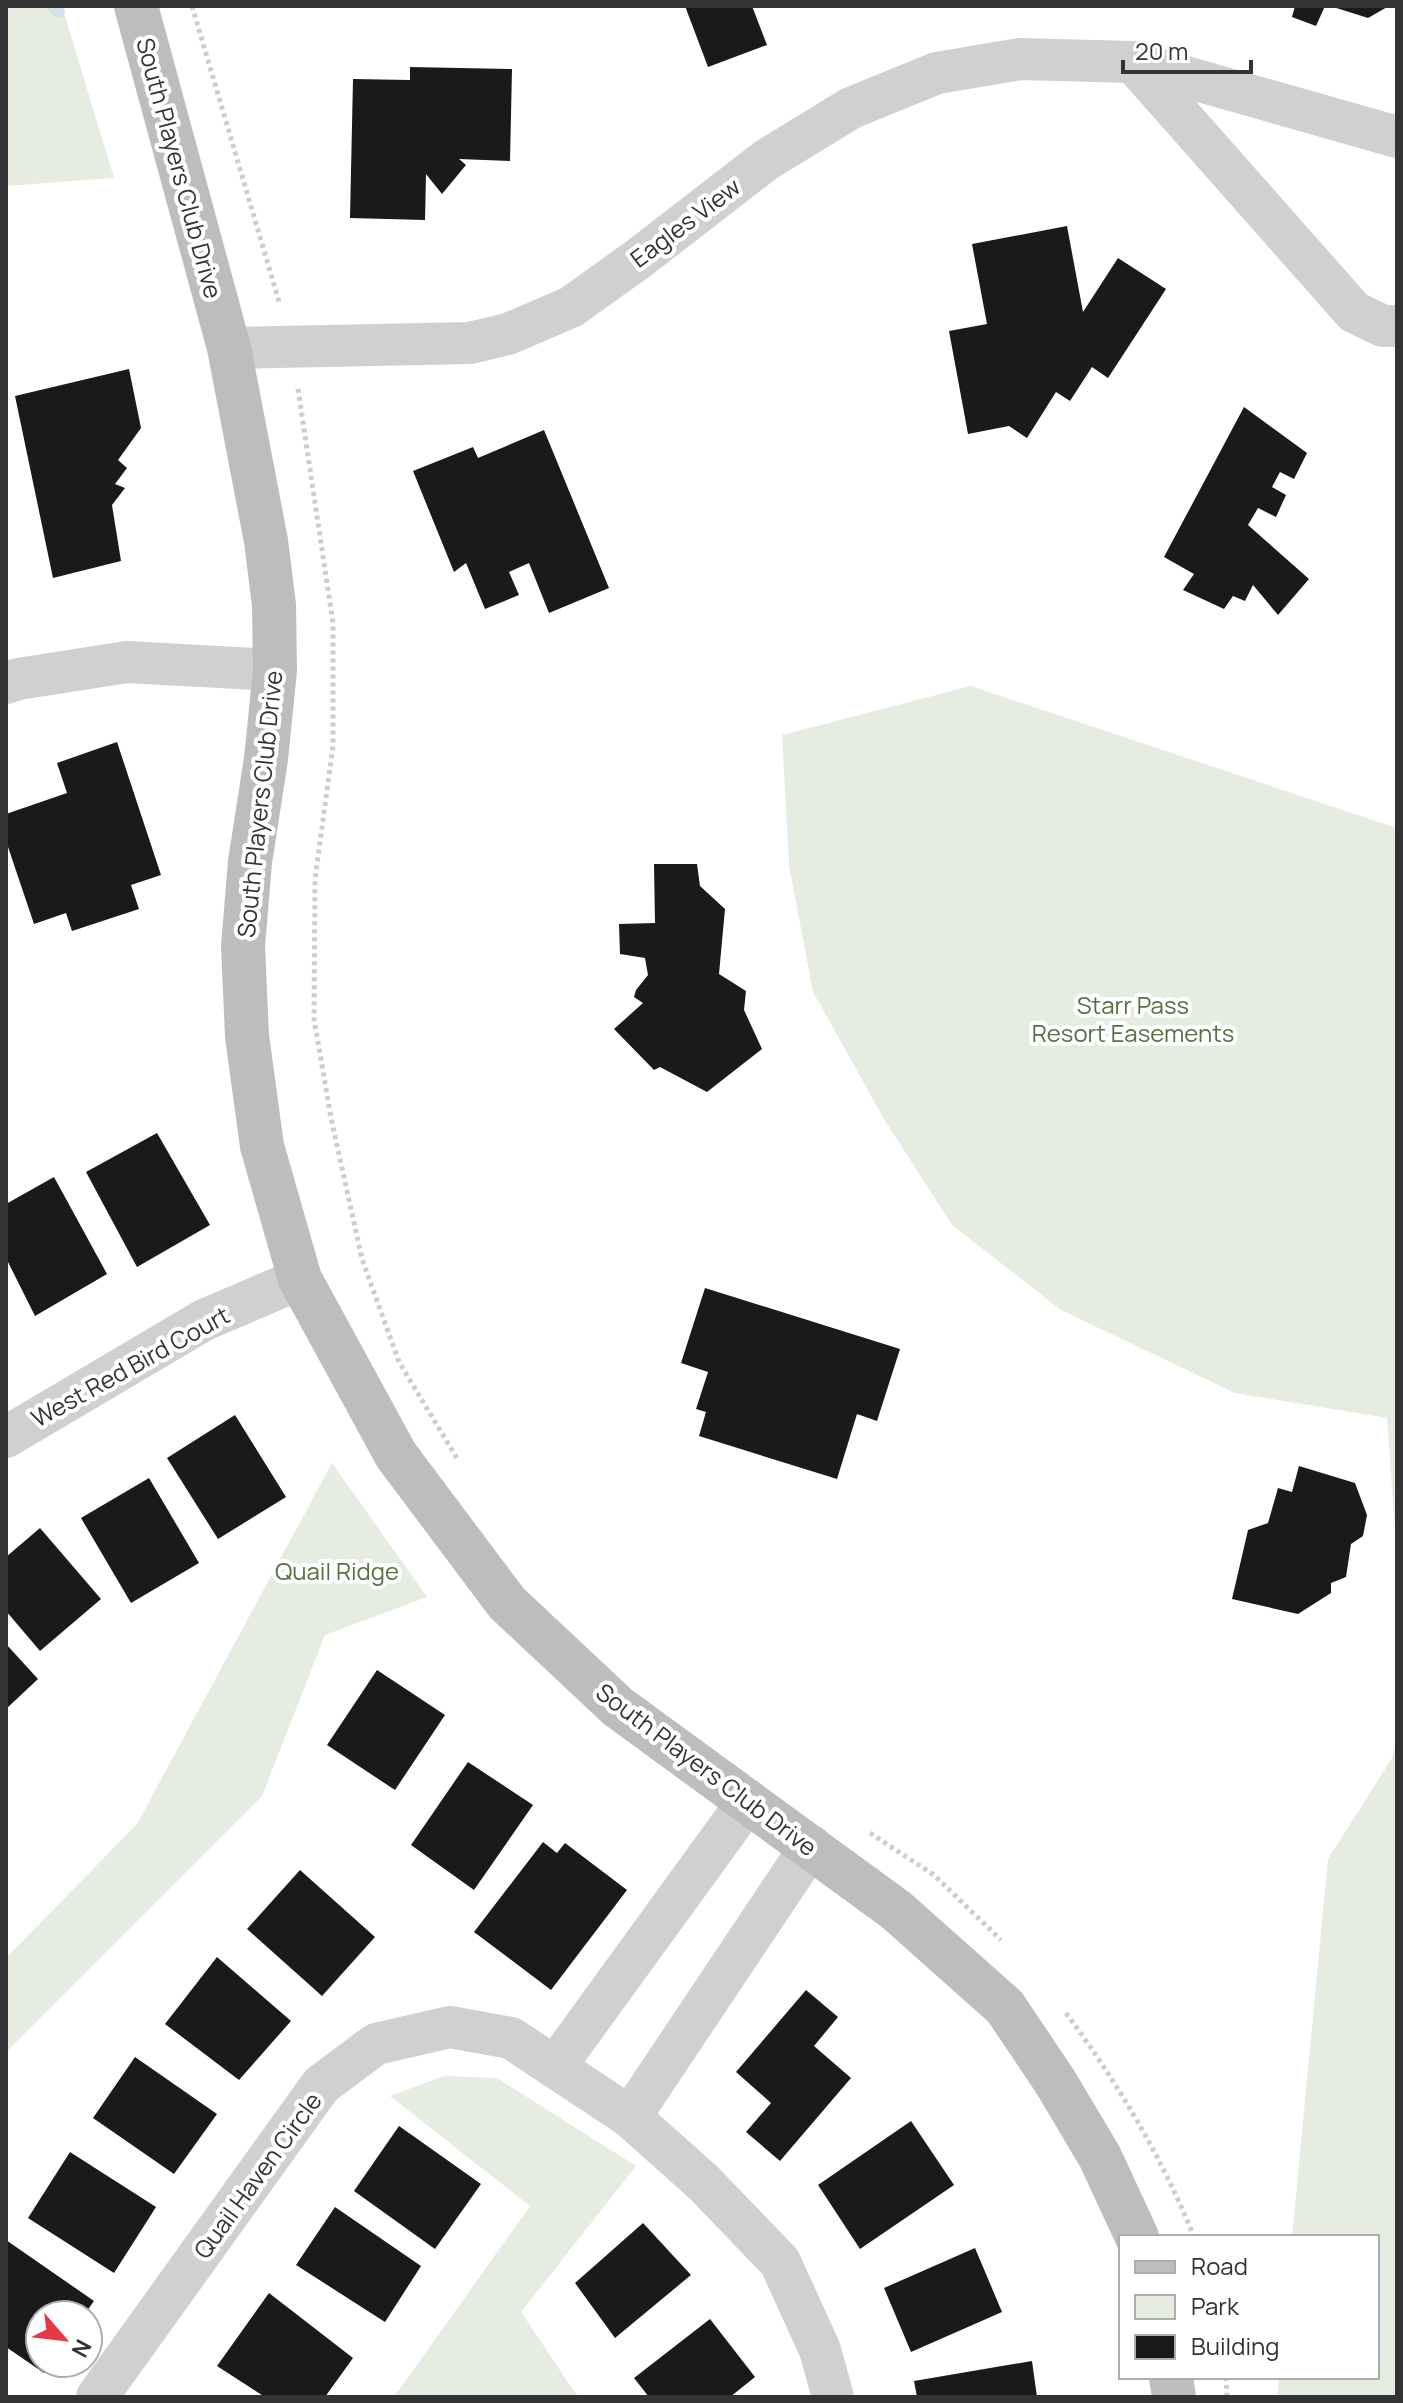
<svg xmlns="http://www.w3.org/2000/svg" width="1403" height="2403" font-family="Manrope,sans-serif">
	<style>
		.green { fill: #e6ecdf }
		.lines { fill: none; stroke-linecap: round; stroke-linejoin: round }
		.stream { stroke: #cfe2ee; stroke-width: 12 }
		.building { fill: #1a1a1a }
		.path { stroke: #cdcdcd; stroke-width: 5; stroke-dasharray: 4 4; stroke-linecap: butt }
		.street { stroke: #d0d0d0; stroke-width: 42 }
		.secondary { stroke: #bdbdbd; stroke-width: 44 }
		.labels { text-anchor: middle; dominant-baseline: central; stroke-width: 8; stroke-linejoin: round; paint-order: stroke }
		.street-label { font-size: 24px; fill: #333; stroke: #fff }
		.park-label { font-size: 24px; fill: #56703f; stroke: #fff }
	</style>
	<rect width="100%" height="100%" fill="#fff"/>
	<g class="green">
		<path d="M6 6H62L114 178 6 186Z"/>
		<path d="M971 686 1397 828V1559L1387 1418 1235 1393 1061 1310 952 1225 884 1119 813 992 789 865 782 735Z"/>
		<path d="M332 1463 427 1597 325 1635 262 1796 6 2052V1958L137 1824Z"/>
		<path d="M1397 1739V2397H1277L1279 2377H1377V2237H1292L1328 1859 1392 1758Z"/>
		<path d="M444 2076 497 2078 636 2166 521 2312 578 2397H394L530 2206 390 2096Z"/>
	</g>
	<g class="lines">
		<path class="stream" d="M53 6 59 12"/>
	</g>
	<g class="building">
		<path d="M685 6H752L767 45 708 67Z"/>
		<path d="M1295 6H1325L1316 26 1292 17Z"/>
		<path d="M1330 6H1389L1368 18Z"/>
		<path d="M410 67 512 69 510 161 459 159 466 165 442 194 426 174 425 220 350 218 353 79 410 80Z"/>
		<path d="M1067 226 1083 312 1118 258 1166 289 1108 378 1092 367 1070 401 1056 392 1027 438 1009 426 968 434 949 331 987 324 972 244Z"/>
		<path d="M129 369 141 428 118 460 127 468 115 484 125 488 112 505 121 561 53 578 15 396Z"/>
		<path d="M1244 407 1307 453 1294 479 1280 472 1272 487 1286 495 1276 517 1258 508 1248 525 1309 579 1278 615 1253 585 1245 601 1233 596 1224 609 1183 590 1194 574 1164 557Z"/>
		<path d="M544 430 609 588 549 613 529 563 509 572 519 595 485 609 466 563 454 572 413 471 473 447 478 458Z"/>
		<path d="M117 742 161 875 131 885 139 909 72 931 66 913 34 924 6 841V814L67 793 57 763Z"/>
		<path d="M654 864H697L700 886 725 909 719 974 746 991 744 1010 762 1049 707 1092 660 1067 654 1070 614 1029 643 1003 634 997 636 990 648 975 645 958 620 954 619 924 655 923Z"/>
		<path d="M157 1133 210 1225 137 1267 86 1172Z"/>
		<path d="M54 1177 107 1274 35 1316 6 1258V1204Z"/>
		<path d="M705 1288 900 1349 877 1421 857 1414 837 1479 699 1436 706 1412 696 1409 708 1372 681 1363Z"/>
		<path d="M235 1415 286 1497 218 1539 167 1458Z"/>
		<path d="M1299 1466 1355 1483 1367 1515 1363 1536 1351 1544 1346 1577 1331 1583V1593L1298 1614 1232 1599 1248 1530 1268 1523 1278 1488 1292 1492Z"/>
		<path d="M149 1478 199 1563 131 1603 81 1518Z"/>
		<path d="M40 1528 101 1599 40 1651 6 1611V1557Z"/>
		<path d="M6 1644 38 1679 6 1709Z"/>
		<path d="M377 1670 445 1715 395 1790 327 1745Z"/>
		<path d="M468 1762 533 1805 474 1890 411 1845Z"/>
		<path d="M543 1842 557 1853 565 1843 627 1890 551 1990 474 1932Z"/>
		<path d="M300 1870 375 1937 322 1996 247 1929Z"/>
		<path d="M217 1957 291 2021 239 2080 165 2024Z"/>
		<path d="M806 1990 838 2017 814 2046 851 2078 780 2161 746 2132 771 2103 736 2072Z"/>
		<path d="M135 2057 217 2114 174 2174 93 2118Z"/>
		<path d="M911 2121 954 2185 860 2249 818 2185Z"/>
		<path d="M399 2126 481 2184 435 2249 354 2191Z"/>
		<path d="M70 2152 156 2207 114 2273 28 2218Z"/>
		<path d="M335 2207 421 2266 385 2322 296 2265Z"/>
		<path d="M643 2223 691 2275 615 2338 575 2283Z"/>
		<path d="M6 2240 94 2301 84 2315H40V2363H50L44 2373 6 2347Z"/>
		<path d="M975 2248 1002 2312 911 2352 884 2288Z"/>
		<path d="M269 2293 353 2358 325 2397H265L217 2366Z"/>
		<path d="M710 2319 755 2377 730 2397H649L634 2378Z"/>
		<path d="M1032 2361 1037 2397H917L914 2381Z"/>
	</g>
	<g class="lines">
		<g class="path">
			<path d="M192 6 280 305"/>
			<path d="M298 389 333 623V746L315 879 314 1019 331 1118 362 1259 399 1362 458 1460"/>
			<path d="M870 1833 934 1875 1001 1940"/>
			<path d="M1066 2013C1117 2082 1162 2157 1194 2237"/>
			<path d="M1226 2377 1227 2397"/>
		</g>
		<g class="street">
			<path d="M1133 62 1354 312 1383 326H1397"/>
			<path d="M229 348 470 343 508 334 571 307 638 259 766 160 851 108 937 73 1020 59 1133 62 1397 137"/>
			<path d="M6 683 18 679 127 662 275 670"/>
			<path d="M6 1437 204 1320 300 1279"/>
			<path d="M555 2067 748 1801"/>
			<path d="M630 2117 811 1846"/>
			<path d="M97 2397 321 2085 376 2044 450 2027 511 2038 630 2117 704 2183 780 2262 820 2350 833 2397"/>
		</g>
		<g class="secondary">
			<path d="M136 6 229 348 266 541 274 605 275 670 266 759 250 862 243 946 247 1036 262 1146 300 1279 396 1455 507 1603 618 1707 896 1910 1005 2007 1056 2083 1100 2157 1137 2237"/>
			<path d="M1171 2377 1174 2397"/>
		</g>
	</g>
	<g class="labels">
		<g class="street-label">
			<text transform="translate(180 168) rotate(75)">South Players Club Drive</text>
			<text transform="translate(685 222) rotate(-37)">Eagles View</text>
			<text transform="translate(259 804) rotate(-84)">South Players Club Drive</text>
			<text transform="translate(130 1366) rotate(-29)">West Red Bird Court</text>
			<text transform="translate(707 1769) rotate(37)">South Players Club Drive</text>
			<text transform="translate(257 2175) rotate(-54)">Quail Haven Circle</text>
		</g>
		<g class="park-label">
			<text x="1133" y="1004">Starr Pass<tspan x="1133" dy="28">Resort Easements</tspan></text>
			<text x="337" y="1570">Quail Ridge</text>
		</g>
	</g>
	<rect width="1403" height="2403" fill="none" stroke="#333333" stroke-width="16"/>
	<rect x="1119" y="2235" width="260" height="144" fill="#ffffff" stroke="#adadad" stroke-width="2"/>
	<rect x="1135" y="2261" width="40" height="12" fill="#bdbdbd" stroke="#adadad" stroke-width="2"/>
	<text x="1191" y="2275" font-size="24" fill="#333333">Road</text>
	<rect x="1135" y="2295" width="40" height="24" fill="#e6ecdf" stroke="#adadad" stroke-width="2"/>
	<text x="1191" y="2315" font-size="24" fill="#333333">Park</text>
	<rect x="1135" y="2335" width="40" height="24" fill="#1a1a1a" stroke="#adadad" stroke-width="2"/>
	<text x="1191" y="2355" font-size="24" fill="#333333">Building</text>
	<g transform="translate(64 2339) rotate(118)"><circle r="38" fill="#ffffff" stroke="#adadad" stroke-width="2"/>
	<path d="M0-6L14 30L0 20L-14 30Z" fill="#e63946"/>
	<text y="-12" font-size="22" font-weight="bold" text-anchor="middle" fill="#333333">N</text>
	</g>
	<path d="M1123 60v12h128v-12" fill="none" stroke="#333333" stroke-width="4"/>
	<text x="1135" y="60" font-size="24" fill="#333333" stroke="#ffffff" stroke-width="6" paint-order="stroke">20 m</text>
</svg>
